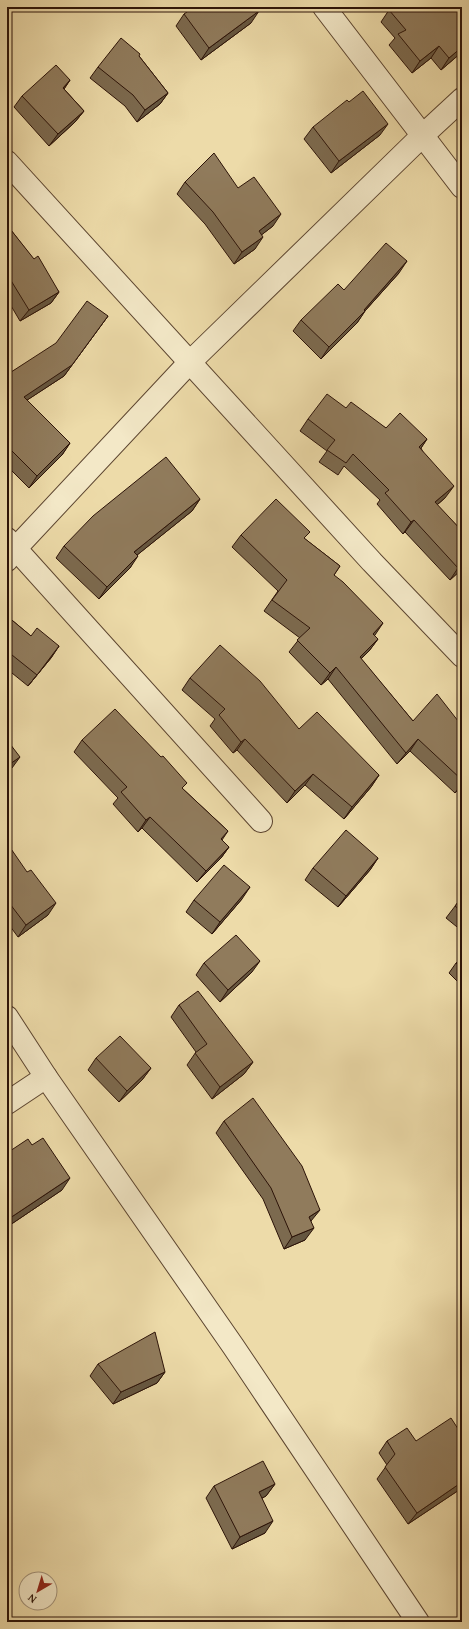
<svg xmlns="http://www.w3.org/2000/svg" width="469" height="1629" font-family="'Gentium Book Plus',serif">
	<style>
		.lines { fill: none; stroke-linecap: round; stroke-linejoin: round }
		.street-casing { stroke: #5c4530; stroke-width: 24 }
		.street { stroke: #f3e8c7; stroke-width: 22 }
		.wall { fill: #7c6a4f; stroke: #2c1308 }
		.shaded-wall { fill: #655640; stroke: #2c1308 }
		.building { fill: #907b5c; stroke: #2c1308 }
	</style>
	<rect width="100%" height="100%" fill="#eddba9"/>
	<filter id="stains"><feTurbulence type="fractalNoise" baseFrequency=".005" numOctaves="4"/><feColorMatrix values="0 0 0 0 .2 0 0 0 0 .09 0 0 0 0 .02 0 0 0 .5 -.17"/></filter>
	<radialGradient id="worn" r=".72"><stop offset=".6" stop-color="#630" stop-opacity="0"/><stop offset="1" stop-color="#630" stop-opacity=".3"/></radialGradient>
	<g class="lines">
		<defs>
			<g id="street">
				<path d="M324 7 462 187"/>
				<path d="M7 162 372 562 462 656"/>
				<path d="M7 539 261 821"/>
				<path d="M7 560 16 548 189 363 422 136 462 99"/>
				<path d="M7 1017 46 1077 233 1346 418 1622"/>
				<path d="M7 1103 46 1077"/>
			</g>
		</defs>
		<use href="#street" class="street-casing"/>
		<use href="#street" class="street"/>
	</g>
	<g class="wall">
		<path d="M462 7V52L441 70 431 58 412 73 389 45 395 38 381 22 389 10Z"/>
		<path d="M184 14 251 23 201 60 176 26Z"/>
		<path d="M139 56 168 93 160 104 137 122 125 106 90 78 98 67Z"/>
		<path d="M70 80 64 89 84 111 75 122 49 146 14 107 22 96Z"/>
		<path d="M313 127 380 135 331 173 304 139Z"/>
		<path d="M185 182 238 188 273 226 261 235 255 249 234 264 205 224 177 194Z"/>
		<path d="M7 225 59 292 51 303 20 321 7 299Z"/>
		<path d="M399 273 365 311 357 323 321 359 293 331 301 320 344 290Z"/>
		<path d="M462 299V305L460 302Z"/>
		<path d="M108 316 64 376 27 400 70 443 62 455 29 488 7 466V374H8Z"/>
		<path d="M346 408 386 428 427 439 421 448 445 498 437 505 462 531V569L450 580 405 532 403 534 377 504 380 500 344 466 338 475 319 462 327 451 300 431 308 419Z"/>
		<path d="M200 499 192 511 137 555 130 568 99 599 56 558 64 546Z"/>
		<path d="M241 535 305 539 340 566 334 575 375 636 378 639 369 651 361 659 413 721 462 726V786L455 793 410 751 397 764 328 679 321 685 289 652 300 638 264 611 278 591 232 547Z"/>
		<path d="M7 616 31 636 59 646 51 658 28 686 7 669Z"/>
		<path d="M190 678 299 729 379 775 371 787 344 819 305 785 287 803 237 750 233 753 210 726 215 719 182 690Z"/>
		<path d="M82 740 183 789 228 831 222 840 229 847 221 858 197 882 142 828 138 832 113 804 118 798 74 752Z"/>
		<path d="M7 843 48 915 18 937 7 922Z"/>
		<path d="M378 858 370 870 338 907 305 880 313 868Z"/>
		<path d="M462 897V931L446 918Z"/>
		<path d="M242 899 212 934 186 912 194 900Z"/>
		<path d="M462 957V986L449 973 456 963Z"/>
		<path d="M204 963 252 972 220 1002 196 975Z"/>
		<path d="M179 1005 253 1062 244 1074 212 1099 187 1065 196 1052 171 1017Z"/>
		<path d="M96 1058 151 1068 142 1080 119 1102 88 1070Z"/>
		<path d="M224 1121 311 1221 305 1240 284 1249 263 1199 216 1133Z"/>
		<path d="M7 1153 62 1190 7 1227Z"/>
		<path d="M98 1364 165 1372 157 1383 113 1404 90 1376Z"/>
		<path d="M387 1441H416L462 1488 408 1524 377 1479 387 1465 379 1453Z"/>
		<path d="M275 1484 266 1496 262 1498 265 1533 232 1549 206 1498 214 1486Z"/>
	</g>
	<g class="shaded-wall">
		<path d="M259 11 251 23 201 60 209 48Z"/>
		<path d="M439 46 431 58 412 73 420 61Z"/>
		<path d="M462 47V52L441 70 449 58Z"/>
		<path d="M70 80 62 92 63 88Z"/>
		<path d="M168 93 160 104 137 122 145 110Z"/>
		<path d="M84 111 75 122 49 146 58 134Z"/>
		<path d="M388 124 380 135 331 173 339 161Z"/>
		<path d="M281 214 273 226 251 243 259 231Z"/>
		<path d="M263 237 255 249 234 264 242 252Z"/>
		<path d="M407 261 399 273 363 313 365 311 357 323 321 359 329 347 364 310Z"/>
		<path d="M59 292 51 303 20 321 29 310Z"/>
		<path d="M108 316 64 376 15 408 24 397Z"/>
		<path d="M427 439 419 451V447Z"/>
		<path d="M70 443 62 455 29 488 37 476Z"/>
		<path d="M454 486 445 498 426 514 435 502Z"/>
		<path d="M200 499 192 511 126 564 134 552Z"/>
		<path d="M414 520 405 532 403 534 411 522Z"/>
		<path d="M138 556 130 568 99 599 107 587Z"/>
		<path d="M462 565V569L450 580 458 568Z"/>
		<path d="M383 623 375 635 364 645 373 634Z"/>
		<path d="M378 639 369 651 351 668 360 657Z"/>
		<path d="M59 646 51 658 28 686 37 675Z"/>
		<path d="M336 667 328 679 321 685 330 673Z"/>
		<path d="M245 739 237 750 233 753 241 742Z"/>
		<path d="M418 739 410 751 397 764 406 753Z"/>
		<path d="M20 757 12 768 7 772V766Z"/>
		<path d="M313 774 305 785 287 803 295 791Z"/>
		<path d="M379 775 371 787 344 819 352 807Z"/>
		<path d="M462 783V786L455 793Z"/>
		<path d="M150 817 142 828 138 832 146 820Z"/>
		<path d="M229 847 221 858 197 882 206 871Z"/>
		<path d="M378 858 370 870 338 907 346 896Z"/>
		<path d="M250 887 242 899 212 934 220 922Z"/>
		<path d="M56 903 48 915 18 937 26 925Z"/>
		<path d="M260 961 252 972 220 1002 228 990Z"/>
		<path d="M253 1062 244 1074 212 1099 220 1087Z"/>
		<path d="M151 1068 142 1080 119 1102 127 1091Z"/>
		<path d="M70 1178 62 1190 7 1227V1222L10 1218Z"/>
		<path d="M320 1210 311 1221 301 1229 309 1217Z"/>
		<path d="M314 1228 305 1240 284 1249 292 1237Z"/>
		<path d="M165 1372 157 1383 113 1404 121 1392Z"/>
		<path d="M462 1482V1488L408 1524 417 1513Z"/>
		<path d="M275 1484 266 1496 251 1504 259 1492Z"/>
		<path d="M273 1521 265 1533 232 1549 240 1537Z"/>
	</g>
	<g class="building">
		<path d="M194 7H256L259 11 209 48 184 14Z"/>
		<path d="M394 7H462V47L449 58 439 46 420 61 398 34 406 30 389 10Z"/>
		<path d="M121 38 140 54 139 56 168 93 145 110 133 95 98 67Z"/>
		<path d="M56 65 70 80 63 88 84 111 58 134 22 96Z"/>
		<path d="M363 91 388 124 339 161 313 127 347 100 349 102Z"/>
		<path d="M214 153 238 188 254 177 281 214 259 231 263 237 242 252 213 212 185 182Z"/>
		<path d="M7 225 34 259 38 256 59 292 29 310 7 274Z"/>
		<path d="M386 243 407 261 364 310 365 311 329 347 301 320 338 284 344 290Z"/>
		<path d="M87 301 108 316 72 365 24 397 70 443 37 476 7 446V374H8L56 343Z"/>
		<path d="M327 394 346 408 351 402 386 428 400 413 427 439 419 447 454 486 435 502 462 531V565L458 568 414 520 411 522 385 493 389 490 353 454 346 463 327 450 335 440 308 419Z"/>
		<path d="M166 457 200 499 134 552 138 556 107 587 64 546 93 516Z"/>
		<path d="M276 499 310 532 304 538 340 566 334 575 343 582 383 623 373 634 378 639 360 657 413 721 437 694 462 726V780L418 739 406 753 336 667 330 673 297 640 310 628 272 600 287 580 241 535Z"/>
		<path d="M7 616 31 636 37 628 59 646 37 675 7 651Z"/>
		<path d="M220 645 260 681 299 729 317 712 379 775 352 807 313 774 295 791 245 739 241 742 219 715 225 709 190 678Z"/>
		<path d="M115 709 161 757 163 756 187 783 182 788 228 831 221 839 229 847 206 871 150 817 146 820 121 792 127 787 82 740Z"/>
		<path d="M7 740 20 757 7 766Z"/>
		<path d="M346 830 378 858 346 896 313 868Z"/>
		<path d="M7 843 27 872 31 870 56 903 26 925 7 900Z"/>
		<path d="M224 865 250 887 220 922 194 900Z"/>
		<path d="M462 897V912L455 906Z"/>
		<path d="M236 935 260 961 228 990 204 963Z"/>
		<path d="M462 957V969L456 963Z"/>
		<path d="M198 991 253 1062 220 1087 195 1053 207 1044 179 1005Z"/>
		<path d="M120 1036 151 1068 127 1091 96 1058Z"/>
		<path d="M253 1098 302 1166 320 1210 309 1217 314 1228 292 1237 271 1188 224 1121Z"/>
		<path d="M43 1138 70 1178 10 1218 7 1214V1153L28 1139 32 1145Z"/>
		<path d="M155 1332 165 1372 121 1392 98 1364Z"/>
		<path d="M451 1418 462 1435V1482L417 1513 385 1467 395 1454 387 1441 407 1428 416 1441Z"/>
		<path d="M263 1461 275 1484 259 1492 273 1521 240 1537 214 1486Z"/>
	</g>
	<rect width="469" height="1629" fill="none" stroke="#eddba9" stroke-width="24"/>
	<rect x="8" y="8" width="453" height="1613" fill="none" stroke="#2c1308" stroke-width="2"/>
	<rect x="12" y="12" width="445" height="1605" fill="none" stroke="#2c1308"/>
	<g transform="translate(38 1591) rotate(218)"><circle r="19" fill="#f3e8c7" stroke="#a3937b"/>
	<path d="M0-3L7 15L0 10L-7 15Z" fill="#8f2418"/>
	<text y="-6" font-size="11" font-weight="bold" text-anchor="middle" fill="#2c1308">N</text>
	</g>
	<rect width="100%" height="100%" filter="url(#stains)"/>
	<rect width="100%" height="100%" fill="url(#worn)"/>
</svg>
